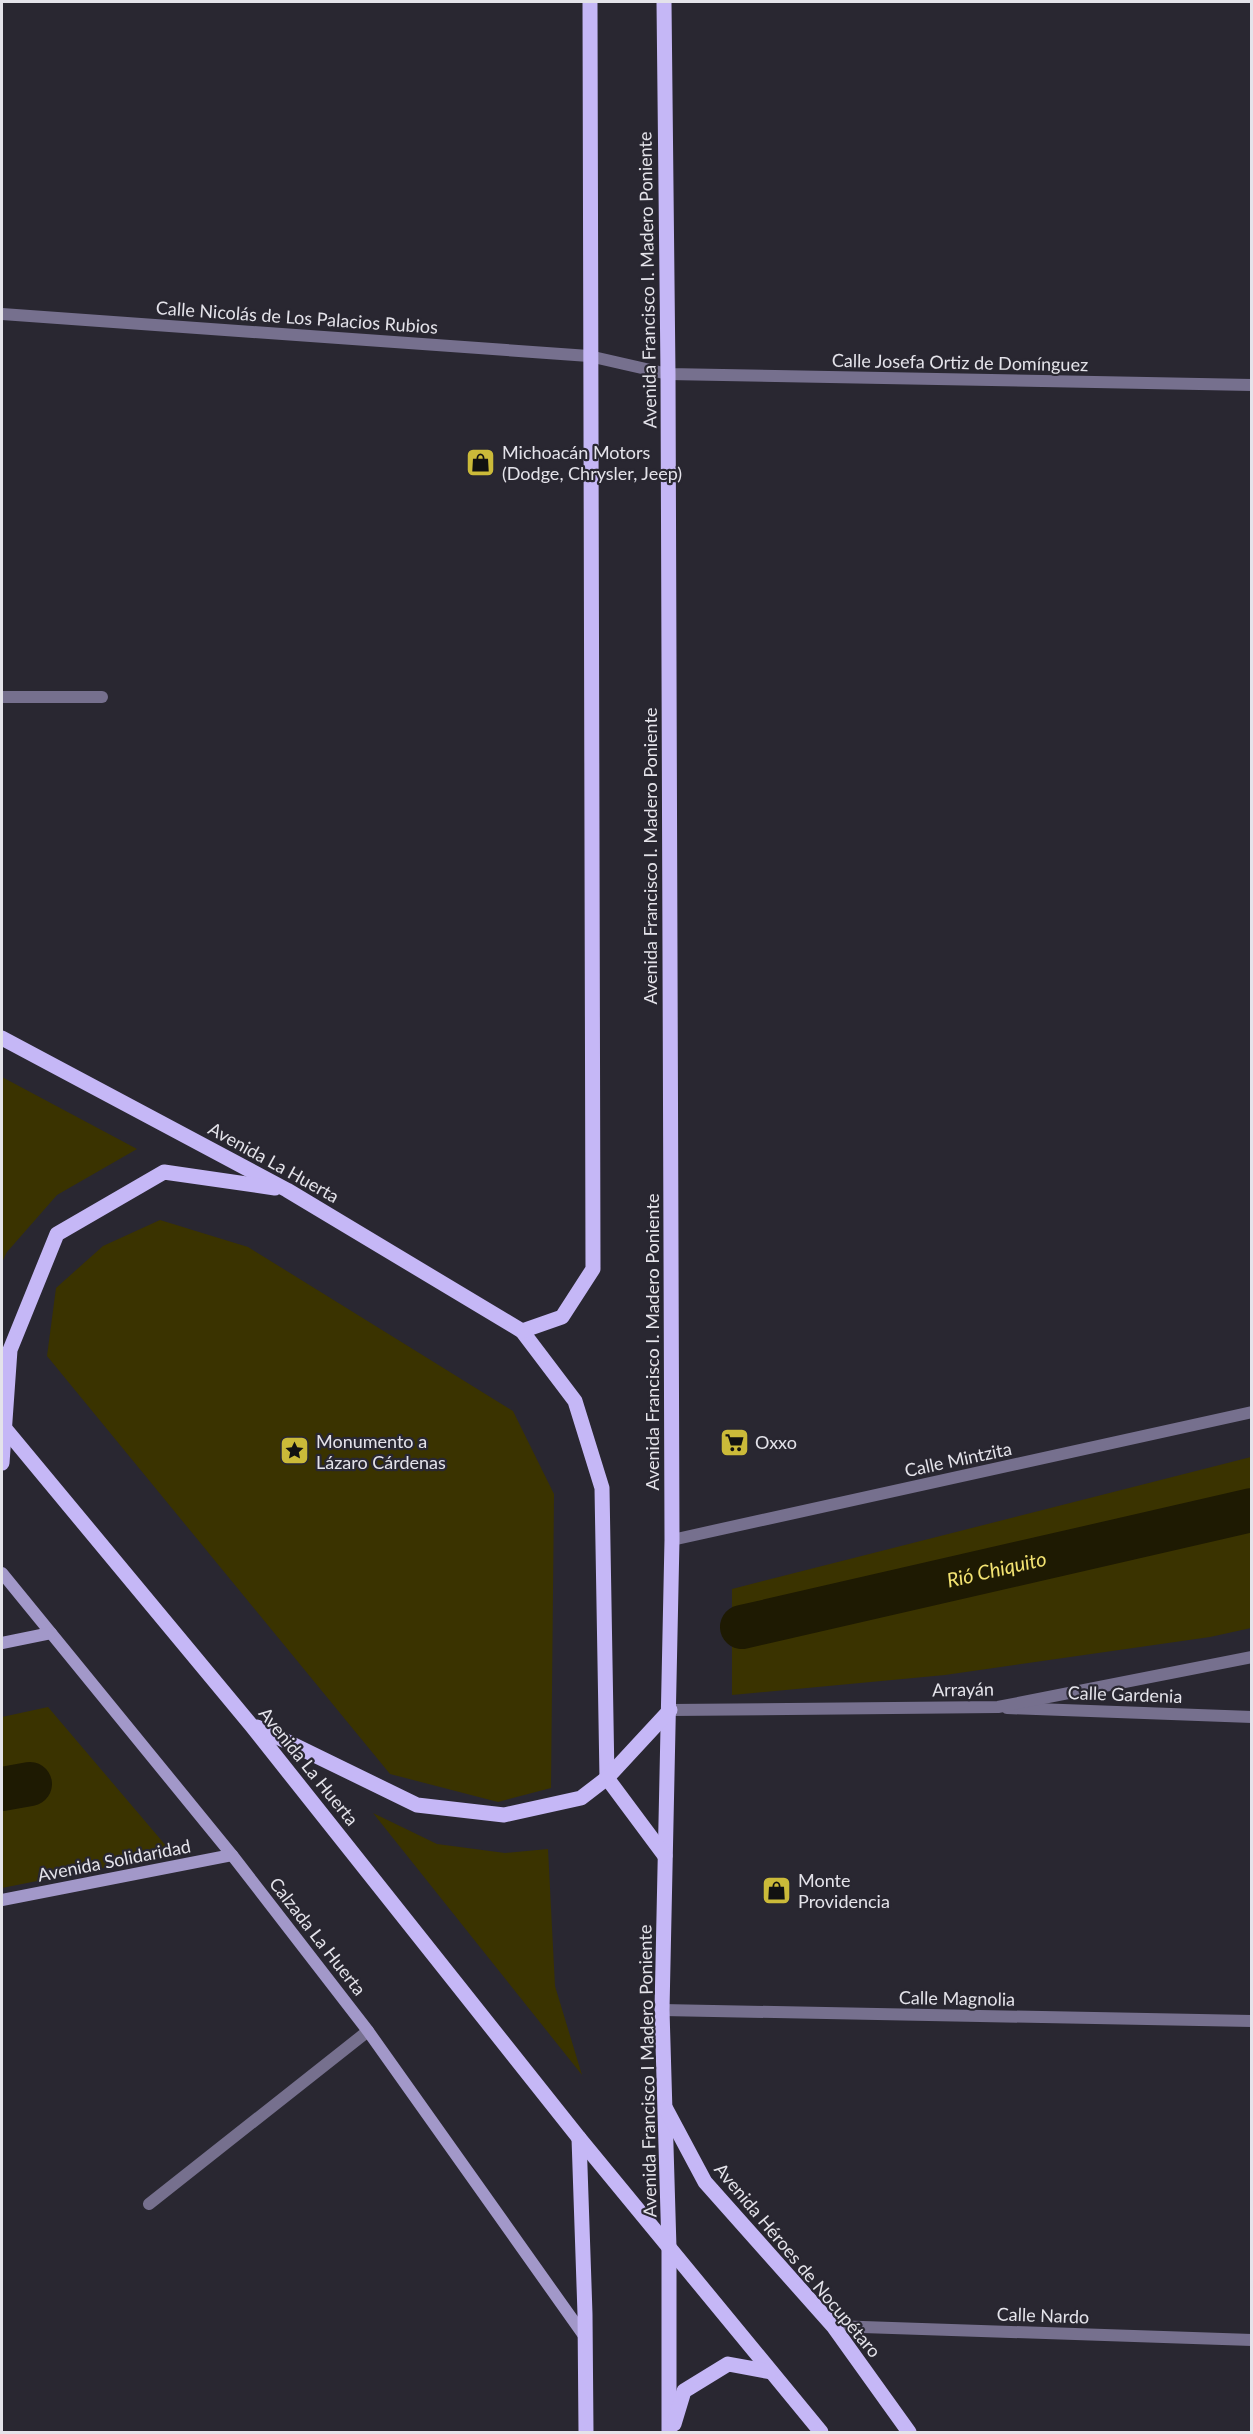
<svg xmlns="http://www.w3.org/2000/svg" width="1253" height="2434" font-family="Lato,sans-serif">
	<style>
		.green { fill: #3a3300 }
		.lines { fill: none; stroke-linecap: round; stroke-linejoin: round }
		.canal { stroke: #1e1a02; stroke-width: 44 }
		.service { stroke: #76708e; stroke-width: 12 }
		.minor { stroke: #76708e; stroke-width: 12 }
		.tertiary { stroke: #76708e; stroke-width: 12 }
		.secondary { stroke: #a298c9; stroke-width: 12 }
		.primary { stroke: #c5b7f6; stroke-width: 15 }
		.labels { text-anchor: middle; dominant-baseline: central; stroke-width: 4.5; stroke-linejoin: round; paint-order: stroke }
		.street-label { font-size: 18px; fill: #e4e3ea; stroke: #292731 }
		.poi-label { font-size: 18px; fill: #e4e3ea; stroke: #292731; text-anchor: start }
		.water-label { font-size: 20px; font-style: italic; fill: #f3e372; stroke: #292731 }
	</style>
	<rect width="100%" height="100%" fill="#292731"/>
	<g class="green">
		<path d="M2 1077 137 1149 57 1195 7 1252 2 1262Z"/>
		<path d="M160 1220 248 1247 513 1411 554 1494 551 1788 498 1802 390 1774 47 1356 56 1288 103 1246Z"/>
		<path d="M1251 1457V1628L1210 1637 945 1675 732 1695V1589Z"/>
		<path d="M48 1707 173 1854 2 1888V1717Z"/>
		<path d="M373 1813 437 1844 505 1853 548 1849 555 1986 582 2075Z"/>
	</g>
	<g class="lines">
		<g class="canal">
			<path id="s1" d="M742 1627 1252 1510"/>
			<path d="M2 1789 30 1784"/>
		</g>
		<path class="service" d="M149 2204 368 2031"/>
		<g class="minor">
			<path d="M2 314 589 356 668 374 1252 385"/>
			<path d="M2 697H102"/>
			<path d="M1007 1708 1252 1717"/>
			<path d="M662 2010 1252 2021"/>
			<path d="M833 2326 1252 2340"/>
		</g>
		<g class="tertiary">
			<path d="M672 1540 1252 1412"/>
			<path d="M670 1710 998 1707 1252 1657"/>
		</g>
		<g class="secondary">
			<path d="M2 1573 232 1855 368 2031 585 2337"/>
			<path d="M2 1643 51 1633"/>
			<path d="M2 1900 232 1855"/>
		</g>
		<g class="primary">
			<path d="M664 2 668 374 672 1540 662 2010 669 2248V2432"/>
			<path d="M2 1038 287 1190 522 1331 575 1401 602 1488 607 1778 665 1856"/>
			<path d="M522 1331 562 1317 593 1269 590 2"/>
			<path d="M2 1425 251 1725 579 2138 821 2432"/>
			<path d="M2 1463 10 1350 57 1234 164 1172 275 1188"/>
			<path d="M257 1727 417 1805 504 1815 581 1798 607 1778 670 1710"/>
			<path d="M666 2109 705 2182 833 2326 909 2432"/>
			<path d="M579 2138 585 2314 586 2432"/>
			<path d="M674 2424 684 2391 728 2364 771 2372"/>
		</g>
	</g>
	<defs>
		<symbol id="shop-square" viewBox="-11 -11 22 22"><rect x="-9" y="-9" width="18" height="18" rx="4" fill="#cbba39" stroke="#292731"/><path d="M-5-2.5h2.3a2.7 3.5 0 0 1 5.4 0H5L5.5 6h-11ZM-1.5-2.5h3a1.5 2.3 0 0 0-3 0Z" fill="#111"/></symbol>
		<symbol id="supermarket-square" viewBox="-11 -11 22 22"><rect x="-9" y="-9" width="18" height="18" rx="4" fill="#cbba39" stroke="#292731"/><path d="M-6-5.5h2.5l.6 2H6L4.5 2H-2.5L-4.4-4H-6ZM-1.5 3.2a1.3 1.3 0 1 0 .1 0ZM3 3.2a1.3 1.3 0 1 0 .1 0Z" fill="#111"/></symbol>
		<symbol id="sight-square" viewBox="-11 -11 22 22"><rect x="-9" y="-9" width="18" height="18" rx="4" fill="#cbba39" stroke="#292731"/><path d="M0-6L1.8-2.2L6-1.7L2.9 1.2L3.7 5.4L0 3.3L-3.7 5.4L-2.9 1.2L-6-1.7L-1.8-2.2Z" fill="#111"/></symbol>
	</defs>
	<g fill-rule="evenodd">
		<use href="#shop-square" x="464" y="446" width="33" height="33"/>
		<use href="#supermarket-square" x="718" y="1426" width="33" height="33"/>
		<use href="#sight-square" x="278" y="1434" width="33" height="33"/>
		<use href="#shop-square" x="760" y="1874" width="33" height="33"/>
	</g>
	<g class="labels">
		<g class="street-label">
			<text transform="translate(647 280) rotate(-91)">Avenida Francisco I. Madero Poniente</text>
			<text transform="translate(297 317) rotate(4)">Calle Nicolás de Los Palacios Rubios</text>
			<text transform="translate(960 362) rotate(1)">Calle Josefa Ortiz de Domínguez</text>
			<text transform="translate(650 856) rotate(-90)">Avenida Francisco I. Madero Poniente</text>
			<text transform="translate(274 1162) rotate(29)">Avenida La Huerta</text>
			<text transform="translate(652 1342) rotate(-90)">Avenida Francisco I. Madero Poniente</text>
			<text transform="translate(958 1459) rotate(-12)">Calle Mintzita</text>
			<text transform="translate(963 1689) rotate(-1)">Arrayán</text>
			<text transform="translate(1125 1694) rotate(2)">Calle Gardenia</text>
			<text transform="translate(309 1766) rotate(51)">Avenida La Huerta</text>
			<text transform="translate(114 1860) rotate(-11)">Avenida Solidaridad</text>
			<text transform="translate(318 1936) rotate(52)">Calzada La Huerta</text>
			<text transform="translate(957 1998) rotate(1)">Calle Magnolia</text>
			<text transform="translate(647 2071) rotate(-91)">Avenida Francisco I Madero Poniente</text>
			<text transform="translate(798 2260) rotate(50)">Avenida Héroes de Nocupétaro</text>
			<text transform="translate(1043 2315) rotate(2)">Calle Nardo</text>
		</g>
		<g class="poi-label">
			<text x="502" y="452">Michoacán Motors<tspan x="502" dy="21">(Dodge, Chrysler, Jeep)</tspan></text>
			<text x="316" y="1441">Monumento a<tspan x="316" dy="21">Lázaro Cárdenas</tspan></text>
			<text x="755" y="1442">Oxxo</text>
			<text x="798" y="1880">Monte<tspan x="798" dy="21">Providencia</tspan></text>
		</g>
		<g class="water-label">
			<text stroke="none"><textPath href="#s1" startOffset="261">Rió Chiquito</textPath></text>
		</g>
	</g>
	<rect width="1253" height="2434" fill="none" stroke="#e4e3ea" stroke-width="6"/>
</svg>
